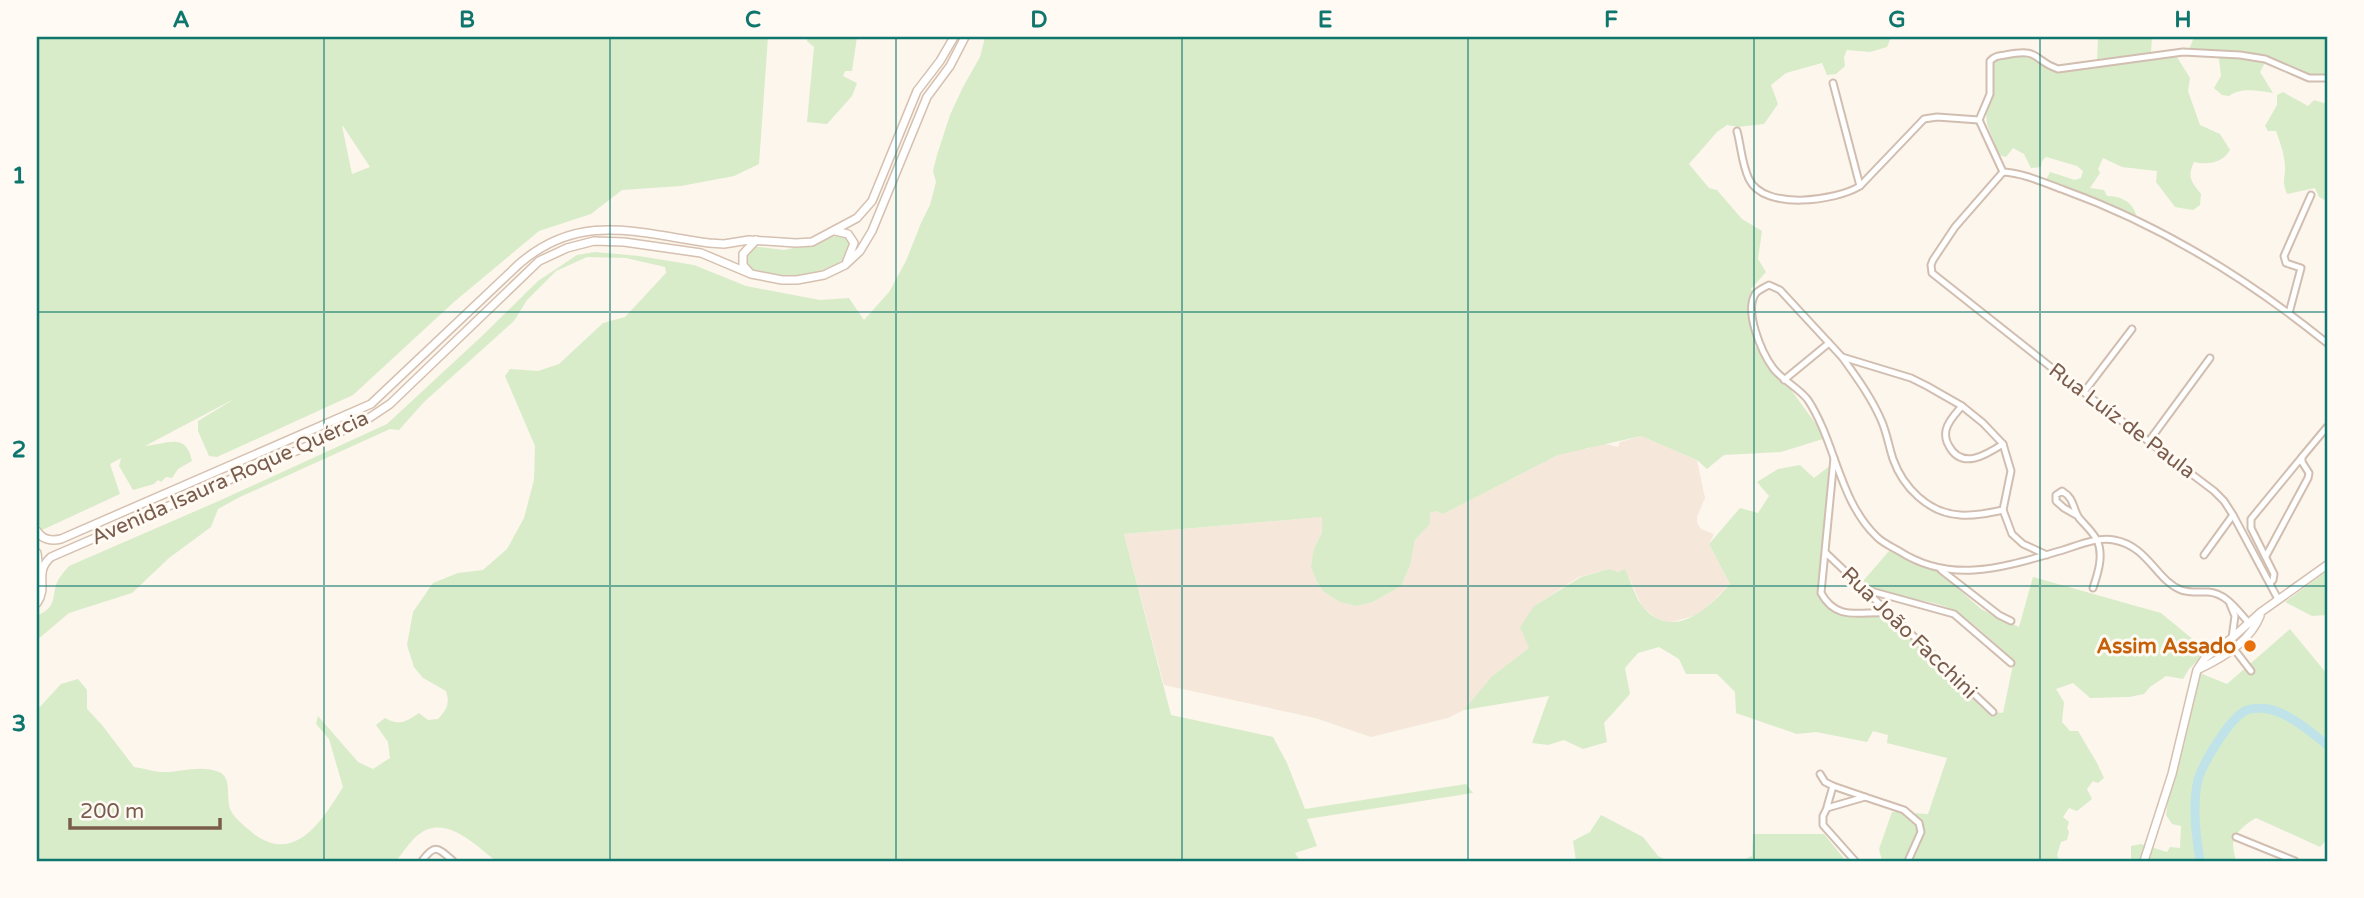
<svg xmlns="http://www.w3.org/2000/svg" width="2364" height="898" font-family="'Varela Round',sans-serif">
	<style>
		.residential { fill: #f5e8da }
		.green { fill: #d8ecc9; fill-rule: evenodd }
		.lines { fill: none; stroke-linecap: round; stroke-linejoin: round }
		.river { stroke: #bfe3e8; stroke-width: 9 }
		.minor-casing { stroke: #d1beb0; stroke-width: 9 }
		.secondary-casing { stroke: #d6c0b0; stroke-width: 10 }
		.minor { stroke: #fff; stroke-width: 5 }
		.secondary { stroke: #fff; stroke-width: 7 }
		.grid { fill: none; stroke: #0f766e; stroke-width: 2; stroke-opacity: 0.55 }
		.food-dot { fill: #e8710a; stroke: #fffaf3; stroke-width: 2.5 }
		.labels { text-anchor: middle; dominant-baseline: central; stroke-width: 6; stroke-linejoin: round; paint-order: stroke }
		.street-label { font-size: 21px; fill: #7a5c4d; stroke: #fffaf3 }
		.food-label { font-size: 21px; font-weight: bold; fill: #c56008; stroke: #fffaf3; text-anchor: end }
		.neatline { fill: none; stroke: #0f766e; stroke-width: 2.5 }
		.grid-label { font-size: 23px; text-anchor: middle; font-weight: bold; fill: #0f766e }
	</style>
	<rect width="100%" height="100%" fill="#fdf6ec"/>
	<path class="residential" d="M1641 436 1697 460 1705 498 1697 517V523L1701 529 1714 534 1709 544 1730 584 1700 614 1669 623 1656 618 1642 606 1625 569 1618 572 1609 569 1579 577 1534 606 1529 648 1491 677 1464 710 1448 718 1371 737 1315 718 1164 685 1124 534 1322 517V533L1314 548 1324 592 1340 602 1356 606 1373 602 1401 586 1410 566 1415 540 1430 524V513L1436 511 1443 514 1558 455 1577 448 1587 449 1602 443 1618 447 1620 442Z"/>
	<g class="green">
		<path d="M37 37H768L759 164 734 176 681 186 622 190 591 214 539 231 454 302 353 395 217 457 209 456 198 431V421L236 398 145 446C165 445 186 431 192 461L178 469 172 478 166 477 161 482 158 480 154 484 133 490 119 466 121 458 110 464 120 494 40 531 37 513ZM342 126H343L370 167 352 174Z"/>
		<path d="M808 37H857L852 71H845L843 76 857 83 852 96 827 124 807 122 814 47 807 41Z"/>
		<path d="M985 37H1891L1887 47 1870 52 1847 50 1844 57 1845 66 1836 74 1827 75 1822 63 1786 73 1771 85 1778 104 1764 124 1738 127 1727 125 1717 132 1689 164 1709 188 1717 190 1742 219 1762 231 1758 259 1766 272 1751 289 1753 292 1747 310 1755 346 1784 380 1826 438 1781 452 1724 455 1707 469 1697 460 1641 436 1558 455 1443 514 1436 511 1430 513V524L1415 540 1410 566 1401 586 1373 602 1356 606 1340 602 1324 592 1316 580 1311 567 1314 548 1322 533V517L1124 534 1171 715 1273 737 1287 763 1305 809 1466 784 1473 793 1307 819 1317 846 1295 853 1300 861H496C475 845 445 813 418 835 409 842 403 853 396 861H37V710L61 684 78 679 87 690V709L102 725 134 767C142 768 151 771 160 772 179 773 201 764 219 772 233 778 225 799 231 811 235 819 247 828 254 834 296 865 323 819 343 787L329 739 316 724 318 716 358 762 373 769 390 758 388 742 376 725 385 718C399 726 406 722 419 713L428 720 438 719C447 709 450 704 446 691L423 678 414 667 407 645 413 612 433 583 458 573 483 570 507 549 524 518 534 480 535 446 505 376 510 369 538 371 559 364 603 323 625 317 666 273 665 267 626 258 587 257 556 271 527 300 514 321 424 402 399 430 390 429 238 498 218 509 211 527 169 558 132 593 69 613 37 640V616C55 607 52 602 56 585 58 578 65 571 69 566L221 500 387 424 482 336 538 281 577 255 595 252 639 256 694 265 746 286 820 300 849 298 864 320 889 292 906 261 921 223 930 205 936 182 933 171 937 155 950 115 963 87 980 57Z"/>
		<path d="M2098 37H2152L2151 52 2139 55 2141 62 2175 54 2190 78 2188 91 2200 125 2220 134 2230 150C2222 163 2209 165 2194 162 2187 177 2191 181 2201 194L2200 205 2193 210 2175 207 2156 182 2157 171 2122 167 2103 158 2098 169 2100 173 2090 188 2104 190 2107 196C2122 196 2135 203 2137 219L2045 182 2050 172 2075 180 2081 178 2083 171 2077 166 2046 157 2042 161 2041 167 2031 168 2024 154 2013 148 2006 157 1999 155 1987 124 1986 111 1994 87 1992 67 1994 59 2026 53 2057 71 2097 62Z"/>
		<path d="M2194 37H2327V77H2312L2266 61 2260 72 2273 93C2258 91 2241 87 2229 96L2222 95 2214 88 2221 76 2219 59 2206 50H2189Z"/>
		<path d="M2283 92 2308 106 2314 100 2327 104V201L2319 197 2315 188 2287 194C2281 179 2286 178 2285 165 2284 153 2280 142 2276 131H2268L2265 126 2277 105V95Z"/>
		<path d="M840 234 844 235 852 244C851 247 849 253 848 255 834 274 772 283 752 272 748 270 746 266 743 264L745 250 751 246 784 250 817 243Z"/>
		<path d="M1800 465 1814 478 1831 465 1821 592 1831 607 1853 614 1888 613 1993 712 2003 713 2014 660C1997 646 1972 621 1955 611 1930 597 1891 599 1864 589V580L1889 551 1940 573 1981 609 2019 627 2033 577 2161 613 2207 651 2189 669 2183 679 2166 676 2150 687 2144 694 2129 697 2090 698 2073 683 2056 689 2064 702 2062 722 2070 731H2078L2097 763 2104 778 2098 783 2093 781 2087 789 2092 799 2077 811 2069 808 2063 817 2069 822 2067 828 2069 832 2067 840 2061 842 2057 855 2059 861H1882L1879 849 1892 812 1928 814 1947 758 1887 743 1888 735 1873 731 1867 742 1816 732 1797 734 1736 713 1735 692 1717 674H1686L1679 659 1659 647 1638 653 1625 668 1630 694 1604 723 1607 742 1583 749 1564 740 1548 745 1532 743 1549 696 1464 710 1491 677 1529 648 1520 627 1534 606 1581 577 1609 569 1618 572 1625 569C1631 581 1635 598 1644 608 1674 641 1708 609 1730 584L1709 544 1740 508 1758 513 1769 496 1757 482 1778 469Z"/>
		<path d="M2327 571V615L2312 616 2285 602Z"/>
		<path d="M2290 629 2327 674V840L2320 847 2256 818C2246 824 2235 831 2233 844 2233 849 2235 856 2236 861H2131V846L2141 844 2167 852 2170 847 2180 848 2181 826 2172 824 2166 815 2175 749 2200 673 2227 684Z"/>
		<path d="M1601 815 1643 837 1658 856 1668 861H1576L1573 841 1590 832Z"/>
		<path d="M1753 834H1824L1846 861H1741L1752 856Z"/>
	</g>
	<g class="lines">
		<path class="river" d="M2200 861C2196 835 2192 807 2198 780 2203 763 2230 717 2247 710 2252 708 2263 708 2268 709 2289 713 2311 732 2327 745"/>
		<defs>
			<g id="minor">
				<path d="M1833 83 1860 186"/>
				<path d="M1979 120 1990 94V61C1995 56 1998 56 2005 55 2042 48 2030 59 2058 69L2183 52 2240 55 2265 59 2309 78H2327"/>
				<path d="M1979 120 2003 172"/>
				<path d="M1737 131C1741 146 1742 165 1749 179 1764 211 1836 201 1860 186L1924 119 1937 117 1979 120"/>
				<path d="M2003 172 1955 227 1933 260 1931 265 1932 273 2057 372 2214 491 2224 501 2233 515 2278 599"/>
				<path d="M2003 172C2023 173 2045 183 2064 190 2161 225 2248 279 2327 343"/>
				<path d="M2289 313 2301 268 2286 263 2284 256 2311 195"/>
				<path d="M1842 357C1857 378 1872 398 1882 422 1887 434 1889 447 1893 459 1903 487 1928 513 1960 515 1975 516 1989 513 2003 510"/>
				<path d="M1784 380 1829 343"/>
				<path d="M2084 392 2132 329"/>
				<path d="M1962 406C1956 413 1948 421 1946 430 1945 435 1946 441 1949 446 1962 470 1986 455 2003 444"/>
				<path d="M2149 441 2210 358"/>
				<path d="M1834 458 1821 593C1837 622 1860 611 1887 613"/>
				<path d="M2078 516 2064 508 2056 501V495L2062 491C2075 499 2072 507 2079 518 2085 525 2092 531 2097 540 2104 555 2098 573 2093 588"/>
				<path d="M1826 553 1993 712"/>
				<path d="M2047 555 2023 544 2012 534 2003 510 2011 471 2003 444 1983 423 1962 406 1927 386 1911 378 1842 357 1780 290 1769 285C1765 287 1759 290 1756 293 1743 310 1762 353 1773 368 1782 380 1799 388 1808 400 1836 443 1839 501 1877 537 1883 543 1892 547 1899 551 1953 586 2007 566 2063 550 2079 545 2097 537 2114 540 2148 546 2156 580 2181 590 2189 593 2200 592 2208 592 2226 593 2237 610 2249 623"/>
				<path d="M2204 555 2233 515"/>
				<path d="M2266 556 2308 478 2309 473 2302 462V457L2327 427"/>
				<path d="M1941 570 1999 615 2011 621"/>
				<path d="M2270 583 2273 580 2274 574 2251 528V519L2302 457"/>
				<path d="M1867 590 1954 614 2011 663"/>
				<path d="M2230 604 2235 616 2232 638"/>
				<path d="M2234 649 2251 671"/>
				<path d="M1820 774 1825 782 1833 786"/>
				<path d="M1827 807 1833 786 1865 797"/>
				<path d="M2236 837 2295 861"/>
				<path d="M422 861C435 843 438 848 453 861"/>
				<path d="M1855 861 1823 825V816L1827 808 1865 797 1904 810 1919 823 1921 832 1908 861"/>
			</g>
			<g id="secondary">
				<path d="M835 231 848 234 854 243 847 261"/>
				<path d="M750 273 743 265V254L756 240"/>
				<path d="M37 531C42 540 52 541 61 539L371 404 519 264C580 211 637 233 709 243L724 244 749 240 796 243 812 242 857 218 872 201 917 91 940 61 954 37"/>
				<path d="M37 553 39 571"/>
				<path d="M37 603C49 586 33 573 51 557L326 438 363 422 390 404 539 261 567 248 594 241 624 242 701 253 751 274 782 280H797L824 275 845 265 860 251 872 231 927 97 950 66 965 37"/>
				<path d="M2199 669C2223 658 2250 641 2260 616"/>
				<path d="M2144 861 2172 774 2197 670 2205 658 2232 638 2261 612 2327 565"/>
			</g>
		</defs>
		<use href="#minor" class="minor-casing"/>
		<use href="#secondary" class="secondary-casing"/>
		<use href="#minor" class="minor"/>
		<use href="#secondary" class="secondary"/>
	</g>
	<path class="grid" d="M324 37V861M610 37V861M896 37V861M1182 37V861M1468 37V861M1754 37V861M2040 37V861M37 312H2327M37 586H2327"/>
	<circle class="food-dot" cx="2250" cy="646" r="7"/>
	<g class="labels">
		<g class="street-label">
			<text transform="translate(2122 421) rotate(37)">Rua Luíz de Paula</text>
			<text transform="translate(230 478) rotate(-24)">Avenida Isaura Roque Quércia</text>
			<text transform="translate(1909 633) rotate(44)">Rua João Facchini</text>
		</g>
		<g class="food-label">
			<text x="2236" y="646">Assim Assado</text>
		</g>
	</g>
	<rect width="2364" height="898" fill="none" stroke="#fffaf3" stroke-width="77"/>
	<path d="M70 818v10h150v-10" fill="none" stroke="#7a5c4d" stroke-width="3.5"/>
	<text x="80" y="818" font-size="21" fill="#7a5c4d" stroke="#fffaf3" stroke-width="5" paint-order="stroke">200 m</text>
	<rect x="38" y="38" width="2288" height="822" class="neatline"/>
	<g class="grid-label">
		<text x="181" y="27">A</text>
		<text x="467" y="27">B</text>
		<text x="753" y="27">C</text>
		<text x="1039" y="27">D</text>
		<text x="1325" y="27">E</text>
		<text x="1611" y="27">F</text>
		<text x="1897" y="27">G</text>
		<text x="2183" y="27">H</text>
		<text x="19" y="183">1</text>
		<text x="19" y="457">2</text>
		<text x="19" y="731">3</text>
	</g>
</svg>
